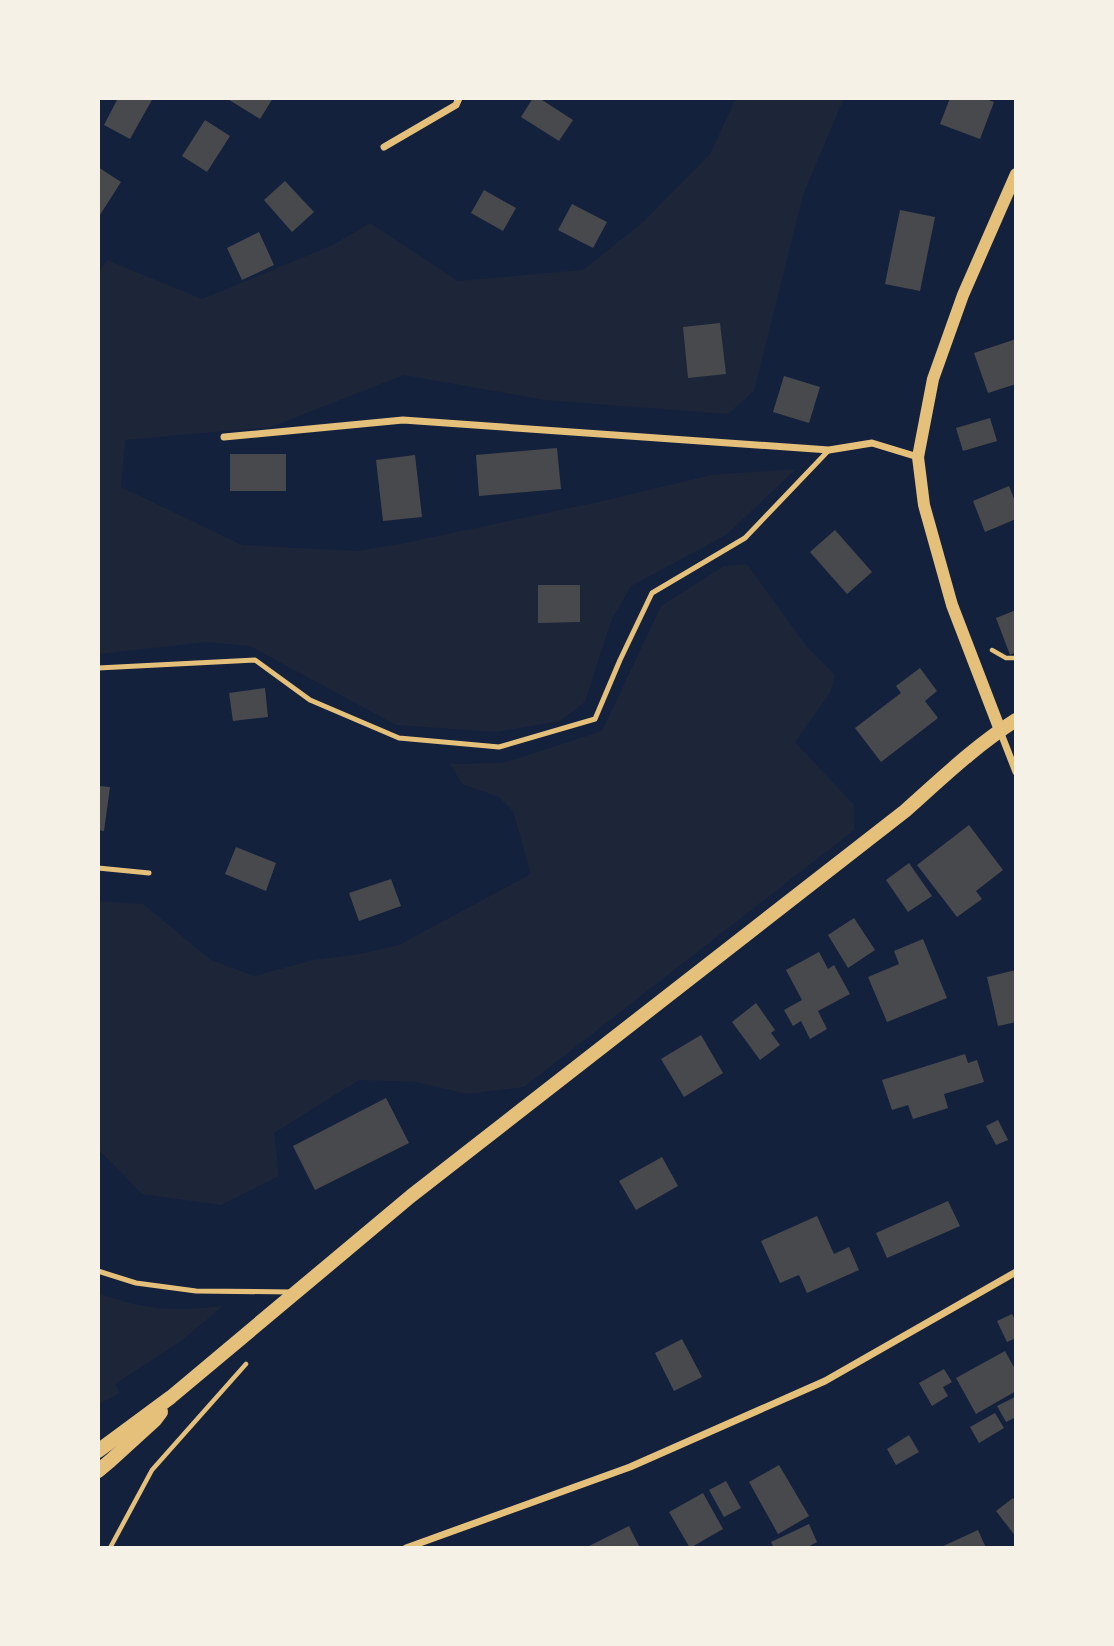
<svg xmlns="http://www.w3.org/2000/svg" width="1114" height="1646" font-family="'Source Sans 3',sans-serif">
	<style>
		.green { fill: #1d2539 }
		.building { fill: #48494c }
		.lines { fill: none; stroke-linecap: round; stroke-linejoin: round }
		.path { stroke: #e5c07b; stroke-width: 4.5 }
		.service { stroke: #e5c07b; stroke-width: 5 }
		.minor { stroke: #e5c07b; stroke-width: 7 }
		.tertiary { stroke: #e5c07b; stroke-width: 12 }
		.secondary { stroke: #e5c07b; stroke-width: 14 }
	</style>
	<rect width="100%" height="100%" fill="#14213d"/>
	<g class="green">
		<path d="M736 98H844L803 195 754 391 728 414 545 400 404 375 271 427 125 440 121 487 242 545 356 551 400 544 603 501 711 475 796 469 726 535 631 586 611 621 585 702 560 721 496 732 396 725 250 646 206 642 98 654V273L107 260 202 299 333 245 370 223 458 281 583 270 643 222 710 154Z"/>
		<path d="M747 564 807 647 835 675 830 693 795 742 854 805V830L524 1087 466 1094 417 1082 359 1080 274 1133 279 1176 221 1205 142 1194 98 1149V901L143 904 211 960 254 976 313 960 360 954 399 945 531 874 513 811 499 797 462 784 450 764 503 763 602 731 661 606 724 566Z"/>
		<path d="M98 1293C143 1310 175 1312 223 1306L181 1341 115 1384 120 1393 101 1403H98Z"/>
	</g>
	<g class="building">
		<path d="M118 98H153L130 139 104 125Z"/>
		<path d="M226 98H273L260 119Z"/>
		<path d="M533 98H539L573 120 559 141 521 117Z"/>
		<path d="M950 98H983L994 102 980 139 940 124Z"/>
		<path d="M205 120 230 136 207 172 182 156Z"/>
		<path d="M98 167 121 182 98 218Z"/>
		<path d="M285 181 314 212 292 232 264 200Z"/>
		<path d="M484 190 516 208 503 231 471 213Z"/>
		<path d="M572 204 607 222 593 248 558 230Z"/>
		<path d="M900 210 935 217 920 291 885 284Z"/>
		<path d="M259 232 274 265 242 280 227 248Z"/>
		<path d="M720 323 726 374 688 378 683 327Z"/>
		<path d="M1016 339V384L988 393 974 353Z"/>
		<path d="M784 376 820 387 809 423 773 412Z"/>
		<path d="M990 418 997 441 963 451 956 428Z"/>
		<path d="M557 448 561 489 479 496 476 455Z"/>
		<rect x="230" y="454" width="56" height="37"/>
		<path d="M415 455 422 517 383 521 376 460Z"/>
		<path d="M1009 486 1016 504V519L985 532 973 501Z"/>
		<path d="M835 530 872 572 847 594 810 552Z"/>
		<path d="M538 585H580V622L538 623Z"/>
		<path d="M1016 610V652L1010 655 996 618Z"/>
		<path d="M920 668 937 691 925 701 938 718 881 762 855 728 901 693 896 686Z"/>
		<path d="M265 688 268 717 233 721 229 693Z"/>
		<path d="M98 786 110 787 104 831 98 830Z"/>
		<path d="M969 825 1003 870 976 891 982 899 957 917 917 865Z"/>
		<path d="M236 847 276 863 266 891 225 874Z"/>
		<path d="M909 863 932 896 908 912 886 880Z"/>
		<path d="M391 879 401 906 359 921 349 893Z"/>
		<path d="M854 918 875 950 848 968 828 935Z"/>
		<path d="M923 939 947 998 887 1022 868 977 899 964 894 951Z"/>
		<path d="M819 952 828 969 834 965 850 994 818 1011 827 1029 810 1039 801 1021 793 1026 784 1010 802 1000 786 970Z"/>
		<path d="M1016 970V1022L998 1026 987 977Z"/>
		<path d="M756 1003 775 1030 771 1033 780 1045 760 1060 732 1022Z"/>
		<path d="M701 1035 723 1073 684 1097 661 1059Z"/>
		<path d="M965 1054 968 1063 977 1060 984 1082 944 1094 948 1108 913 1119 908 1105 892 1110 882 1080Z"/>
		<path d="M386 1098 409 1143 315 1190 293 1146Z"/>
		<path d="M998 1120 1008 1140 996 1145 986 1126Z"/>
		<path d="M662 1157 678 1186 636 1210 619 1181Z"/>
		<path d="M948 1201 960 1226 887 1258 876 1233Z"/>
		<path d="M817 1216 834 1254 849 1247 859 1270 807 1293 799 1275 780 1283 761 1241Z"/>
		<path d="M1012 1314 1016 1322V1338L1007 1342 997 1321Z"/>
		<path d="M682 1339 702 1377 674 1391 655 1353Z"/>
		<path d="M1005 1351 1016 1371V1391L976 1414 956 1378Z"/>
		<path d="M944 1369 952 1382 943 1387 948 1396 932 1406 919 1383Z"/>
		<path d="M1015 1397 1016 1417 1006 1422 997 1406Z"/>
		<path d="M995 1413 1004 1428 979 1443 970 1427Z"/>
		<path d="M909 1435 919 1452 896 1465 887 1449Z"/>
		<path d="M779 1465 809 1516 778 1534 749 1482Z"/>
		<path d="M726 1481 741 1508 724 1517 709 1490Z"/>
		<path d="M703 1493 723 1529 690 1548 669 1512Z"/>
		<path d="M1013 1498 1016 1502V1537L996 1511Z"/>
		<path d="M809 1524 817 1542 806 1548H774L771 1542Z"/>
		<path d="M629 1526 640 1548H585Z"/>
		<path d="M978 1530 986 1548H939Z"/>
	</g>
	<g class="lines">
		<g class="path">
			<path d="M992 650 1006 658H1016"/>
			<path d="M110 1548 152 1470 246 1364"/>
		</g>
		<g class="service">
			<path d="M98 668 255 660 310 700 399 738 499 747 595 719 620 660 652 593 745 538 829 450"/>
			<path d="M98 868 149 873"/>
			<path d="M98 1271 136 1283 196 1291 292 1292"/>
		</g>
		<g class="minor">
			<path d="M384 147 456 105 459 98"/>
			<path d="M224 437 403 420 829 450 872 443 918 457"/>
			<path d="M1000 731 1016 772"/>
			<path d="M406 1548 630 1467 825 1381 1016 1272"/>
		</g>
		<path class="tertiary" d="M1000 730 952 605 924 505 918 457 933 379 963 295 1016 174"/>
		<g class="secondary">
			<path d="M98 1451 171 1397 411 1196 905 811C941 779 975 746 1016 720"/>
			<path d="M98 1471 110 1461 155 1420 161 1412"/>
		</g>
	</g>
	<rect width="1114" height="1646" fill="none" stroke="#f6f1e7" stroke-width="200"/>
</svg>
